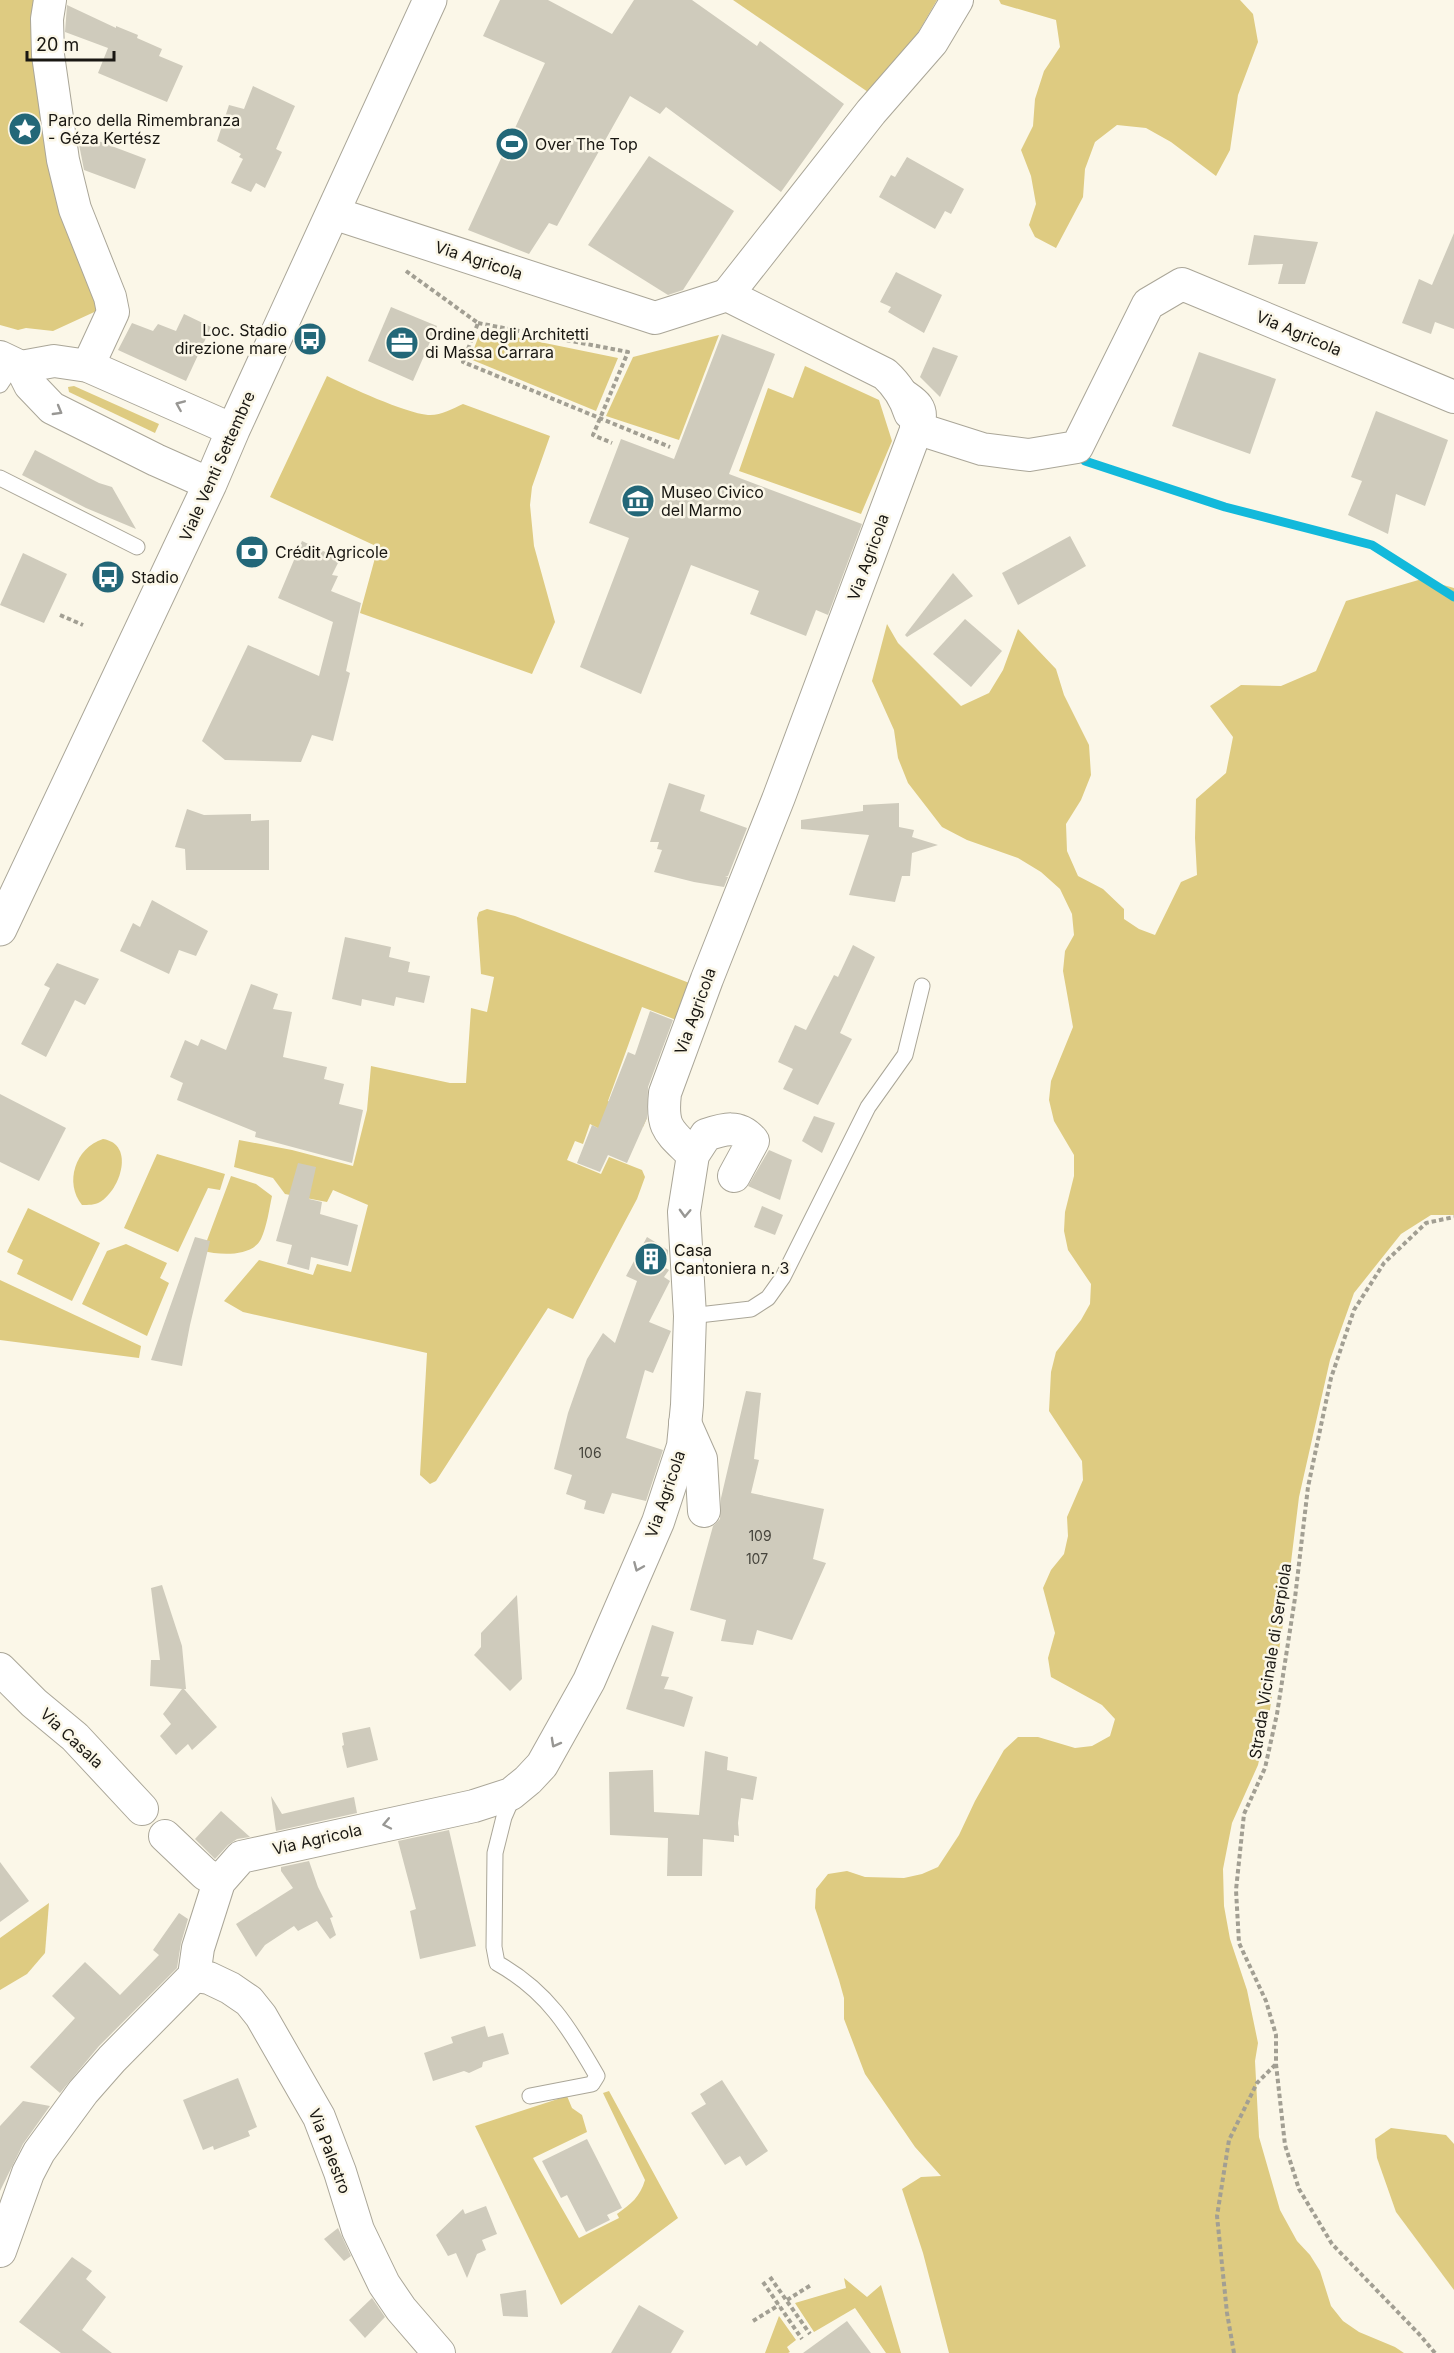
<svg xmlns="http://www.w3.org/2000/svg" width="1454" height="2353" font-family="Inter,sans-serif">
	<style>
		.green { fill: #decb81 }
		.lines { fill: none; stroke-linecap: round; stroke-linejoin: round }
		.stream { stroke: #12b9db; stroke-width: 9 }
		.building { fill: #cfcbbc }
		.service-casing { stroke: #aaa698; stroke-width: 17 }
		.minor-casing { stroke: #aaa698; stroke-width: 34 }
		.secondary-casing { stroke: #aaa698; stroke-width: 35 }
		.path { stroke: #a29f93; stroke-width: 4; stroke-dasharray: 4.5 3; stroke-linecap: butt }
		.service { stroke: #fff; stroke-width: 15 }
		.minor { stroke: #fff; stroke-width: 32 }
		.secondary { stroke: #fff; stroke-width: 33 }
		.oneway { stroke: #989794 }
		.labels { text-anchor: middle; dominant-baseline: central; stroke-width: 5; stroke-linejoin: round; paint-order: stroke }
		.number-label { font-size: 14px; fill: #46443c }
		.poi-label { font-size: 16px; fill: #191712; stroke: #fbf7e8; text-anchor: start }
		.street-label { font-size: 16px; fill: #191712; stroke: #fbf7e8 }
	</style>
	<rect width="100%" height="100%" fill="#fbf7e8"/>
	<g class="green">
		<path d="M0 0H47L103 308 53 331 26 328 18 330 0 325Z"/>
		<path d="M733 0H937L915 38 868 92Z"/>
		<path d="M999 0H1240L1253 14 1258 42 1238 95 1230 150 1216 176 1171 142 1146 128 1117 125 1095 142 1085 169 1083 197 1056 248 1035 237 1029 225 1036 204 1031 176 1021 150 1033 126 1035 99 1044 71 1060 47 1056 20 1001 4Z"/>
		<path d="M481 330 618 358 596 411 470 359Z"/>
		<path d="M719 335 679 440 606 416 633 357Z"/>
		<path d="M805 366 879 400 892 441 861 514 739 471 768 388 793 398Z"/>
		<path d="M327 376C349 387 405 413 428 415 440 416 452 409 463 404L550 436 532 487 530 505 534 546 555 622 532 674 360 613 378 547 270 497Z"/>
		<path d="M74 386 159 424 155 433 69 392 68 387Z"/>
		<path d="M1422 579 1454 588V1215H1431L1401 1234 1354 1293 1330 1360 1299 1497 1285 1611 1269 1716 1258 1765 1232 1823 1223 1869 1224 1906 1230 1939 1247 1990 1258 2043 1255 2061 1259 2137 1280 2210 1297 2241 1310 2255 1320 2271 1331 2306 1343 2321 1359 2332 1395 2347 1404 2353H949L923 2253 902 2189 921 2177 941 2176 915 2147 865 2074 844 2019V1998L839 1980 815 1908 816 1889 828 1874 847 1871 865 1877 904 1878 922 1874 938 1867 959 1835 975 1801 1004 1750 1018 1737H1038L1075 1748 1092 1746 1110 1736 1115 1719 1102 1705 1051 1677 1048 1658 1055 1633 1043 1588 1051 1570 1064 1554 1068 1536 1067 1517 1083 1480 1082 1461 1049 1411 1051 1372 1056 1352 1081 1320 1090 1304 1091 1284 1068 1250 1064 1231 1065 1212 1074 1176V1155L1054 1121 1049 1100 1051 1081 1073 1027 1063 971 1065 951 1074 935 1072 914 1060 889 1041 872 1018 858 967 840 942 827 908 783 898 758 894 730 872 681 887 624 898 643 961 706 989 693 1003 670 1018 629 1056 669 1064 695 1089 745 1091 775 1081 800 1066 824 1067 851 1078 876 1103 889 1124 909V919L1139 929 1155 935 1181 882 1197 875 1195 838 1196 799 1226 773 1233 737 1210 706 1241 685 1281 686 1316 671 1346 601Z"/>
		<path d="M487 909 515 916 692 984 679 1021 642 1007 608 1101 647 1118 643 1127 624 1120 617 1138 590 1124 583 1144 575 1141 567 1160 601 1174 609 1157 642 1170 645 1177 637 1199 573 1319 548 1308 436 1481 430 1484 420 1475 427 1353 243 1312 224 1301 259 1260 313 1275 317 1264 351 1272 368 1205 333 1190 327 1202 285 1194 273 1178 234 1167 239 1140 292 1150 353 1166 367 1110 371 1066 450 1083H466L471 1008 487 1012 494 977 481 974 477 918 479 912Z"/>
		<path d="M103 1139C135 1144 121 1189 100 1202 95 1205 88 1205 82 1205 64 1183 75 1148 103 1139Z"/>
		<path d="M157 1154 225 1174 220 1190 208 1188 178 1252 124 1228Z"/>
		<path d="M231 1176 256 1184 272 1196C269 1210 267 1226 261 1239 252 1257 220 1255 203 1251Z"/>
		<path d="M28 1208 100 1243 72 1301 17 1274 23 1260 7 1252Z"/>
		<path d="M126 1244 167 1263 160 1278 169 1283 147 1336 82 1304 107 1251Z"/>
		<path d="M0 1280 141 1346 139 1358 0 1340Z"/>
		<path d="M49 1903 45 1953 27 1974 0 1990V1938Z"/>
		<path d="M609 2091 678 2218 561 2305 475 2126 567 2096 572 2108 582 2115 587 2132 533 2158 579 2238 619 2218 617 2214C631 2204 640 2197 645 2180L603 2093Z"/>
		<path d="M1391 2128 1446 2135 1454 2144V2290L1396 2212 1377 2158 1375 2139Z"/>
		<path d="M844 2278 867 2297 881 2285 901 2353H886L855 2308 814 2332 795 2303 846 2288Z"/>
		<path d="M779 2316 796 2340 787 2347 790 2352 788 2353H765Z"/>
	</g>
	<g class="lines">
		<path class="stream" d="M1085 461 1225 507 1372 545 1454 597"/>
	</g>
	<g class="building">
		<path d="M500 0H548L612 34 634 0H692L757 46 760 41 844 104 781 192 666 107 660 114 630 96 557 226 549 223 529 254 468 230 545 63 483 36Z"/>
		<path d="M67 5 116 28V26L138 35 137 38 162 49 159 56 183 66 167 102 98 73 108 48 65 32Z"/>
		<path d="M253 86 295 106 276 149 282 152 265 188 256 183 251 192 231 183 243 159 239 157 241 154 217 141 229 105 244 109Z"/>
		<path d="M77 134 94 137 93 139 146 159 135 189 84 170Z"/>
		<path d="M649 156 734 211 683 290 668 295 588 245Z"/>
		<path d="M907 157 964 189 951 214 945 211 935 229 879 197 891 175 895 177Z"/>
		<path d="M1454 233V329L1435 322 1431 334 1402 323 1419 279 1432 285Z"/>
		<path d="M1254 235 1318 242 1305 284H1278L1283 264 1248 265Z"/>
		<path d="M896 272 942 295 924 333 888 312 891 307 880 302Z"/>
		<path d="M391 307 437 326 413 381 368 361Z"/>
		<path d="M184 314 211 327 186 381 118 350 132 323 153 331 158 324 176 331Z"/>
		<path d="M722 334 775 354 729 474 862 524 828 615 816 610 806 636 750 614 759 591 691 565 641 694 580 667 629 538 589 523 621 439 674 459Z"/>
		<path d="M933 347 958 356 940 397 920 377Z"/>
		<path d="M1199 352 1276 379 1250 454 1172 426Z"/>
		<path d="M1376 411 1448 440 1425 506 1396 494 1388 534 1348 515 1362 481 1351 477Z"/>
		<path d="M35 450 99 483 112 487 136 529 86 508 22 475Z"/>
		<path d="M1070 536 1086 566 1018 605 1002 573Z"/>
		<path d="M302 541 340 559 332 575 338 576 331 591 361 603 346 671 350 673 333 741 312 735 301 762 225 760 202 741 248 645 319 676 333 622 278 598Z"/>
		<path d="M23 553 67 574 44 623 0 605Z"/>
		<path d="M953 573 973 596 907 637 905 635Z"/>
		<path d="M965 619 1002 651 971 687 933 654Z"/>
		<path d="M669 783 705 795 700 811 747 828 728 876H725L728 877 724 887 694 882 654 872 662 850 657 849 659 842H650Z"/>
		<path d="M899 803V827L914 830 912 837 938 845 912 853 910 876H902L895 902 849 895 869 835 801 829V820L863 811V805Z"/>
		<path d="M187 809 204 815 251 814V821L269 820V870H186L185 849 175 847Z"/>
		<path d="M152 900 208 931 196 956 179 950 169 974 120 951 133 923 140 927Z"/>
		<path d="M345 937 391 947 389 957 410 962 408 972 430 976 424 1003 396 997 394 1006 362 999 361 1006 332 999Z"/>
		<path d="M853 945 875 957 840 1033 852 1039 818 1105 783 1089 793 1069 778 1062 795 1025 806 1030 834 975 838 977Z"/>
		<path d="M57 963 99 979 85 1005 75 1000 46 1057 21 1044 50 988 44 985Z"/>
		<path d="M251 984 278 994 273 1009 292 1012 283 1057 327 1067 324 1079 344 1084 339 1104 363 1110 352 1163 255 1137 256 1132 177 1100 183 1083 170 1077 185 1040 198 1046 201 1039 226 1050Z"/>
		<path d="M650 1011 673 1020 648 1087 647 1118 627 1163 608 1155 600 1172 577 1163 592 1125 598 1128 628 1052 635 1055Z"/>
		<path d="M0 1094 66 1128 39 1181 0 1162Z"/>
		<path d="M814 1116 835 1123 822 1153 802 1141Z"/>
		<path d="M769 1150 792 1160 780 1200 748 1186Z"/>
		<path d="M298 1163 316 1167 309 1199 322 1202 320 1214 358 1225 348 1266 311 1257 309 1270 287 1264 292 1245 276 1241Z"/>
		<path d="M762 1206 783 1215 775 1235 754 1227Z"/>
		<path d="M195 1237 210 1241 190 1325 182 1366 151 1360Z"/>
		<path d="M647 1237 668 1250V1256L662 1266 669 1270 664 1277 670 1281 649 1322 671 1331 653 1373 645 1370 626 1438 663 1450 646 1501 612 1493 604 1514 584 1509 586 1501 566 1494 572 1475 554 1469 568 1413 587 1359 603 1333 615 1343 637 1281 626 1276Z"/>
		<path d="M746 1391 761 1393 754 1459 759 1460 751 1493 824 1509 813 1559 826 1563 792 1640 757 1630 753 1645 721 1641 726 1620 690 1610 713 1526 720 1519 721 1498Z"/>
		<path d="M162 1585 182 1646 186 1689H184L217 1727 192 1750 188 1744 176 1755 160 1736 171 1724 163 1714 182 1689 150 1686 151 1660H160L151 1588Z"/>
		<path d="M517 1595 522 1679 510 1691 474 1655 481 1647V1633Z"/>
		<path d="M652 1625 674 1632 661 1676 669 1677 664 1689 673 1690 693 1697 684 1727 626 1709Z"/>
		<path d="M370 1727 378 1760 347 1768 342 1746 344 1745 342 1733Z"/>
		<path d="M705 1751 728 1757 727 1770 757 1777 753 1800 741 1798 738 1823 739 1836 734 1835V1842L703 1839 702 1876H667L668 1838 610 1835 609 1772 653 1770 654 1812 699 1815Z"/>
		<path d="M271 1796 282 1814 354 1797 357 1813 276 1831Z"/>
		<path d="M221 1811 250 1837 237 1839 228 1845 215 1859 195 1839Z"/>
		<path d="M449 1830 476 1946 420 1959 410 1911 416 1909 398 1841Z"/>
		<path d="M309 1861 318 1887 333 1917 330 1918 336 1935 330 1939 317 1921 298 1931 294 1926 265 1945 256 1957 236 1924 293 1888 281 1871V1867Z"/>
		<path d="M0 1862 29 1901 0 1922Z"/>
		<path d="M179 1913 188 1919 181 1943 177 1968 99 2046 60 2093 30 2067 75 2018 52 1996 85 1962 120 1995 159 1955 153 1950Z"/>
		<path d="M485 2026 488 2037 503 2033 509 2054 483 2062 482 2067 469 2073 464 2071 433 2081 424 2053 453 2043 451 2037Z"/>
		<path d="M238 2078 257 2127 248 2131 250 2136 214 2150 213 2146 203 2150 183 2100Z"/>
		<path d="M722 2080 768 2151 746 2166 740 2156 725 2165 691 2113 706 2104 700 2094Z"/>
		<path d="M23 2101 50 2106 23 2144 0 2191V2126Z"/>
		<path d="M587 2139 622 2208 607 2215 610 2220 586 2232 567 2195 561 2198 542 2161Z"/>
		<path d="M486 2206 497 2234 482 2240 486 2250 477 2254 467 2278 456 2253 448 2256 436 2235 463 2209 465 2214Z"/>
		<path d="M338 2228 351 2256 344 2261 324 2239Z"/>
		<path d="M72 2257 92 2271 86 2279 106 2297 82 2330 112 2353H61L19 2322Z"/>
		<path d="M526 2290 528 2317 503 2316 500 2294Z"/>
		<path d="M372 2298 385 2317 365 2338 349 2320Z"/>
		<path d="M639 2305 684 2331 671 2353H611Z"/>
		<path d="M847 2321 871 2353H803Z"/>
	</g>
	<g class="lines">
		<defs>
			<g id="service">
				<path d="M0 385 14 364"/>
				<path d="M0 478 137 547"/>
				<path d="M690 1316 751 1309 768 1298 783 1277 868 1107 905 1055 922 986"/>
				<path d="M514 1794 504 1817 495 1853 494 1947 497 1963C547 1991 569 2027 597 2076L592 2084 530 2096"/>
			</g>
			<g id="minor">
				<path d="M50 0 47 19 48 55 63 160 75 209 110 297 113 312 88 366"/>
				<path d="M333 213 655 318 727 295 885 374C897 385 905 397 910 413"/>
				<path d="M727 295 871 112 932 42 957 0"/>
				<path d="M0 357 21 367 54 361 88 366 233 430"/>
				<path d="M21 367 30 385 52 408 156 460 210 484"/>
				<path d="M916 428 982 449 1029 455 1077 447 1148 304 1182 284 1454 397"/>
				<path d="M693 1155C669 1131 661 1129 665 1093L707 979 779 797 919 422C923 407 913 402 903 395"/>
				<path d="M685 1423 701 1459 704 1511"/>
				<path d="M0 1669 34 1703 75 1737 142 1809"/>
				<path d="M165 1836 205 1874 219 1882"/>
				<path d="M194 1976 209 1978 230 1988 249 2001 261 2016 319 2117 340 2172 358 2230 384 2284 401 2309 439 2353"/>
				<path d="M0 2251 28 2173 39 2152 83 2092 112 2059 194 1976 198 1948 219 1882 241 1857 474 1806 511 1794 528 1780 542 1765 589 1681 658 1522 683 1446 687 1405 690 1316 684 1212 693 1155 706 1135C724 1129 739 1124 753 1141L734 1176"/>
			</g>
			<path id="secondary" d="M0 929 210 484 233 430 430 0"/>
		</defs>
		<use href="#service" class="service-casing"/>
		<use href="#minor" class="minor-casing"/>
		<use href="#secondary" class="secondary-casing"/>
		<g class="path">
			<path d="M406 271 478 323 463 362 670 447"/>
			<path d="M478 323 628 352 593 435 612 443"/>
			<path d="M60 615 83 625"/>
			<path d="M770 2277 810 2334"/>
			<path d="M763 2282 802 2339"/>
			<path d="M787 2300 811 2285"/>
			<path d="M753 2321 779 2305"/>
			<path d="M1234 2353 1227 2313 1217 2216 1229 2140 1257 2083 1275 2065"/>
			<path d="M1435 2353 1419 2334 1332 2244 1299 2189 1285 2145 1276 2064V2035L1266 2001 1239 1943 1236 1890 1244 1814 1265 1768 1277 1714 1295 1598 1308 1487 1331 1378 1354 1310 1384 1263 1426 1223 1454 1217"/>
		</g>
		<use href="#service" class="service"/>
		<use href="#minor" class="minor"/>
		<use href="#secondary" class="secondary"/>
	</g>
	<defs><path id="oneway-chevron" d="M-2-3.5L2.5 0L-2 3.5" fill="none" stroke-width="1.6" stroke-linecap="round" stroke-linejoin="round" transform="scale(1.5)"/></defs>
	<g class="oneway">
		<use href="#oneway-chevron" transform="translate(180 405) rotate(-157)"/>
		<use href="#oneway-chevron" transform="translate(58 411) rotate(30)"/>
		<use href="#oneway-chevron" transform="translate(685 1213) rotate(92)"/>
		<use href="#oneway-chevron" transform="translate(638 1567) rotate(113)"/>
		<use href="#oneway-chevron" transform="translate(555 1743) rotate(119)"/>
		<use href="#oneway-chevron" transform="translate(387 1824) rotate(168)"/>
	</g>
	<defs>
		<symbol id="sight-disc" viewBox="-11 -11 22 22"><circle r="9.5" fill="#236778" stroke="#fbf7e8"/><path d="M0-6L1.8-2.2L6-1.7L2.9 1.2L3.7 5.4L0 3.3L-3.7 5.4L-2.9 1.2L-6-1.7L-1.8-2.2Z" fill="#fff"/></symbol>
		<symbol id="stadium-disc" viewBox="-11 -11 22 22"><circle r="9.5" fill="#236778" stroke="#fbf7e8"/><path d="M0-5a6.5 5 0 1 0 0 10a6.5 5 0 1 0 0-10ZM-3.5-1.8h7v3.6h-7Z" fill="#fff"/></symbol>
		<symbol id="bus-disc" viewBox="-11 -11 22 22"><circle r="9.5" fill="#236778" stroke="#fbf7e8"/><path d="M-5-6H5V4H4V6H2V4H-2V6H-4V4H-5ZM-3.5-4V0h7V-4ZM-3.5 1.2v1.5H-2V1.2ZM2 1.2v1.5H3.5V1.2Z" fill="#fff"/></symbol>
		<symbol id="office-disc" viewBox="-11 -11 22 22"><circle r="9.5" fill="#236778" stroke="#fbf7e8"/><path d="M-6-3h4V-5.5h4V-3h4V5H-6ZM-1-4.5V-3h2v-1.5ZM-6 0V1H6V0Z" fill="#fff"/></symbol>
		<symbol id="museum-disc" viewBox="-11 -11 22 22"><circle r="9.5" fill="#236778" stroke="#fbf7e8"/><path d="M0-6L6-3V-2H-6V-3ZM-5-1h2V3h-2ZM-1-1h2V3h-2ZM3-1h2V3H3ZM-6 4H6V6H-6Z" fill="#fff"/></symbol>
		<symbol id="bank-disc" viewBox="-11 -11 22 22"><circle r="9.5" fill="#236778" stroke="#fbf7e8"/><path d="M-6-4H6V4H-6ZM0-2.3a2.3 2.3 0 1 0 0 4.6a2.3 2.3 0 1 0 0-4.6Z" fill="#fff"/></symbol>
		<symbol id="building-disc" viewBox="-11 -11 22 22"><circle r="9.5" fill="#236778" stroke="#fbf7e8"/><path d="M-4-6H4V6H1V3H-1V6H-4ZM-2.5-4.3h1.7v1.8h-1.7ZM.8-4.3h1.7v1.8H.8ZM-2.5-1h1.7V.8h-1.7ZM.8-1h1.7V.8H.8Z" fill="#fff"/></symbol>
	</defs>
	<g fill-rule="evenodd">
		<use href="#sight-disc" x="6" y="110" width="38" height="38"/>
		<use href="#stadium-disc" x="493" y="125" width="38" height="38"/>
		<use href="#bus-disc" x="291" y="320" width="38" height="38"/>
		<use href="#office-disc" x="383" y="324" width="38" height="38"/>
		<use href="#museum-disc" x="619" y="482" width="38" height="38"/>
		<use href="#bank-disc" x="233" y="533" width="38" height="38"/>
		<use href="#bus-disc" x="89" y="558" width="38" height="38"/>
		<use href="#building-disc" x="632" y="1240" width="38" height="38"/>
	</g>
	<g class="labels">
		<g class="number-label">
			<text x="590" y="1452">106</text>
			<text x="760" y="1535">109</text>
			<text x="757" y="1558">107</text>
		</g>
		<g class="poi-label">
			<text x="48" y="120">Parco della Rimembranza<tspan x="48" dy="18">- Géza Kertész</tspan></text>
			<text x="535" y="144">Over The Top</text>
			<text x="287" y="330" text-anchor="end">Loc. Stadio<tspan x="287" dy="18">direzione mare</tspan></text>
			<text x="425" y="334">Ordine degli Architetti<tspan x="425" dy="18">di Massa Carrara</tspan></text>
			<text x="661" y="492">Museo Civico<tspan x="661" dy="18">del Marmo</tspan></text>
			<text x="275" y="552">Crédit Agricole</text>
			<text x="131" y="577">Stadio</text>
			<text x="674" y="1250">Casa<tspan x="674" dy="18">Cantoniera n. 3</tspan></text>
		</g>
		<g class="street-label">
			<text transform="translate(479 260) rotate(18)">Via Agricola</text>
			<text transform="translate(1299 333) rotate(23)">Via Agricola</text>
			<text transform="translate(217 466) rotate(-66)">Viale Venti Settembre</text>
			<text transform="translate(868 557) rotate(-70)">Via Agricola</text>
			<text transform="translate(695 1011) rotate(-70)">Via Agricola</text>
			<text transform="translate(665 1494) rotate(-71)">Via Agricola</text>
			<text transform="translate(1270 1661) rotate(-81)">Strada Vicinale di Serpiola</text>
			<text transform="translate(72 1738) rotate(43)">Via Casala</text>
			<text transform="translate(317 1839) rotate(-13)">Via Agricola</text>
			<text transform="translate(330 2151) rotate(69)">Via Palestro</text>
		</g>
	</g>
	<path d="M27 51v9h87v-9" fill="none" stroke="#191712" stroke-width="3"/>
	<text x="36" y="51" font-size="18" fill="#191712" stroke="#fbf7e8" stroke-width="4.5" paint-order="stroke">20 m</text>
</svg>
